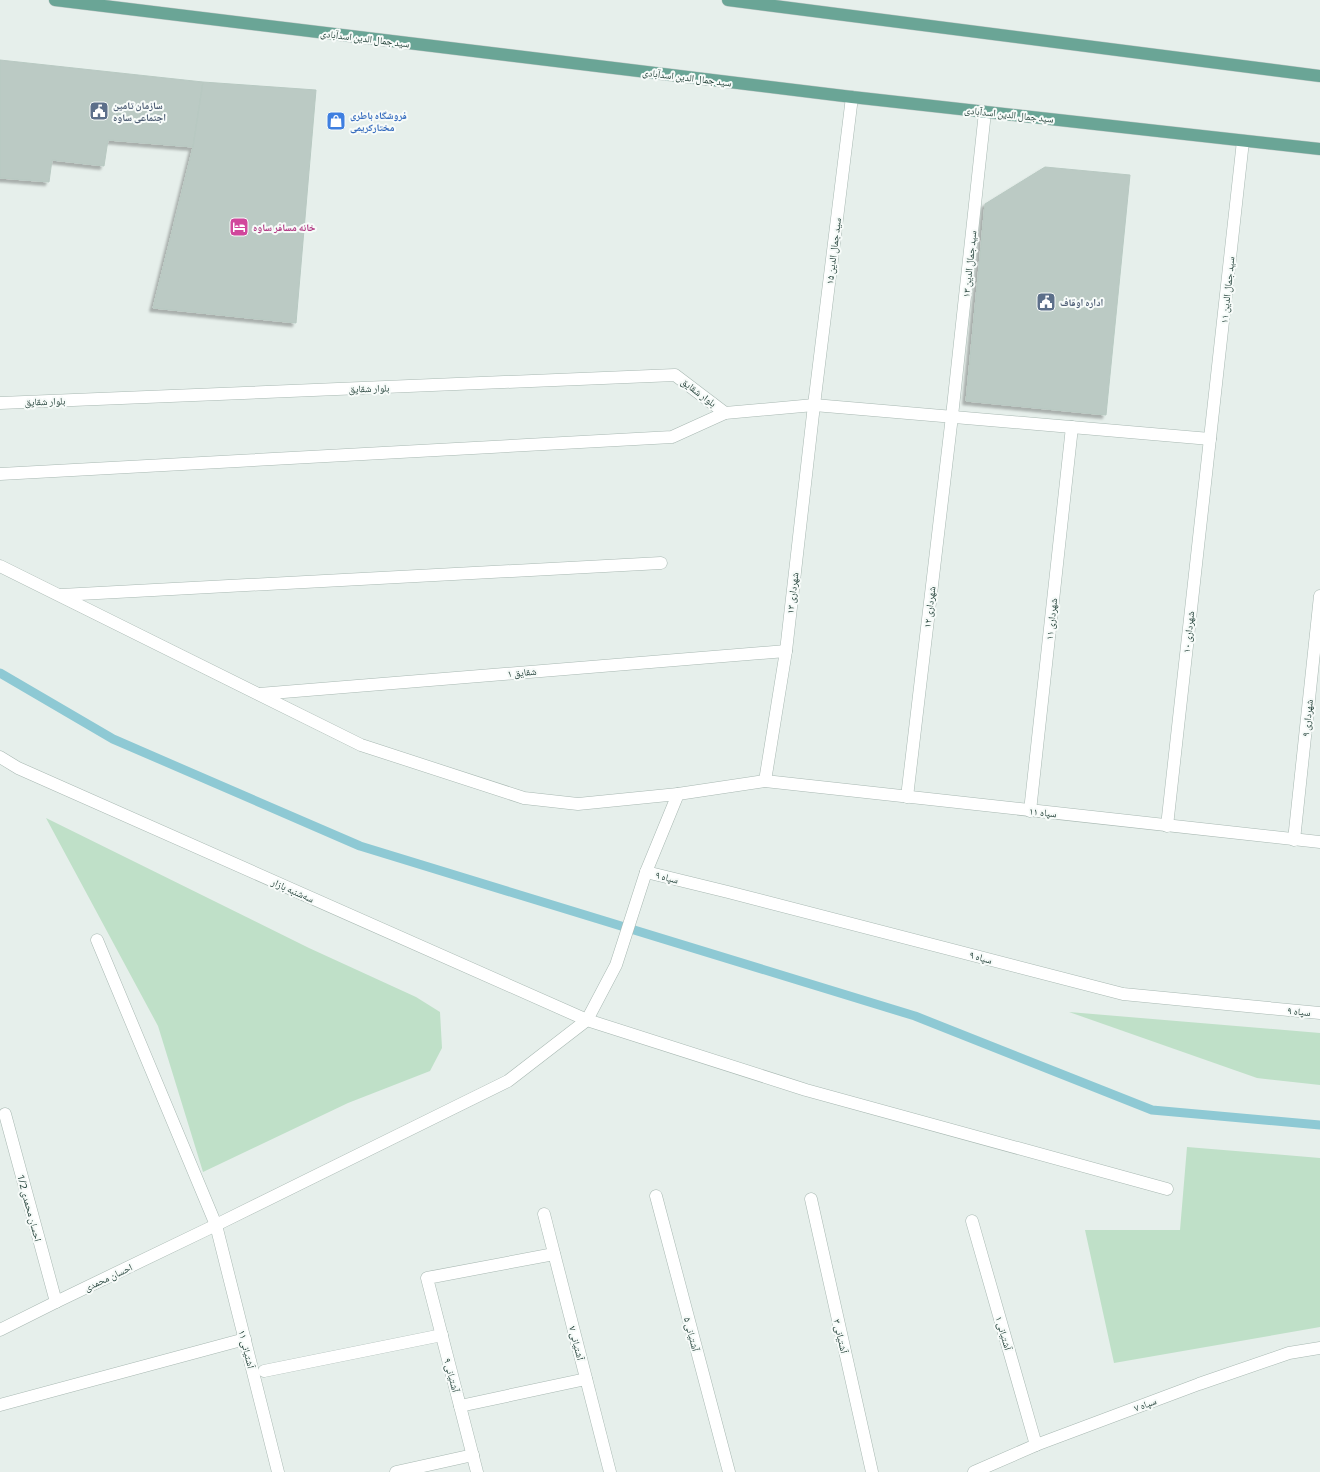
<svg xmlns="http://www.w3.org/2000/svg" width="1320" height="1472" font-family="Commissioner,'Noto Naskh Arabic',sans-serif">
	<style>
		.green { fill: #bfe0c8 }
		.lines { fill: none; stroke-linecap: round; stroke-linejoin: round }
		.stream { stroke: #8ec9d4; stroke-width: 9 }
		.building { fill: #bbcac4; stroke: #b8c9c2; filter: url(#shadow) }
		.minor-casing { stroke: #a8b8b2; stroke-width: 13 }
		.tertiary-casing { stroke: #a8b8b2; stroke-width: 13 }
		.primary-casing { stroke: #c2cac8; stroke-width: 13 }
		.minor { stroke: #fff; stroke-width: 12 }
		.tertiary { stroke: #fff; stroke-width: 12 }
		.primary { stroke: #6aa596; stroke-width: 12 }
		.labels { text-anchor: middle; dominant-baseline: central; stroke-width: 4; stroke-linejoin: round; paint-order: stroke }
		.street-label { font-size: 10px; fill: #24423a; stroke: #f7fbf9 }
		.service-label { font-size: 10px; font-weight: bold; fill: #4e5e75; stroke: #f7fbf9; text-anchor: start }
		.shop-label { font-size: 10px; font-weight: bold; fill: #366cbe; stroke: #f7fbf9; text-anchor: start }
		.hotel-label { font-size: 10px; font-weight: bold; fill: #b23c85; stroke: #f7fbf9; text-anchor: start }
	</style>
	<defs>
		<filter id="shadow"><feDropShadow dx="-3.5" dy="3.5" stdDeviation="1" flood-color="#0004"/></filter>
	</defs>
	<rect width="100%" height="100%" fill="#e6efeb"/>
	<g class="green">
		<path d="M46 818 309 948 416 997 440 1012 442 1048 430 1071 348 1103 203 1172 158 1026Z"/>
		<path d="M1069 1012 1320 1033V1085L1257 1078Z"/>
		<path d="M1187 1147 1320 1158V1327L1114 1363 1085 1230H1180Z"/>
	</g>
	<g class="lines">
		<path class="stream" d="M0 673 113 739 360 846 915 1016 1152 1110 1320 1125"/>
	</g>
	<g class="building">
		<path d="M0 60 203 82 193 147 108 140 104 166 52 160 49 182 0 178Z"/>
		<path d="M203 82 316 90 296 323 153 308 193 147Z"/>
		<path d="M1045 167 1130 175 1106 415 966 401 985 204Z"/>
	</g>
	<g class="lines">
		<defs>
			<g id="minor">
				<path d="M0 403 675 375 725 413"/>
				<path d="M0 474 672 437 725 413 814 405 1210 439"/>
				<path d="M0 566 361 745 524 798 578 804 678 794"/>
				<path d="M61 595 661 563"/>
				<path d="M259 694 786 651"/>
				<path d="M765 781 786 651 814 405 852 97"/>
				<path d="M907 797 952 416 985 112"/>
				<path d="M1030 811 1072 427"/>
				<path d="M1167 826 1243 141"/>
				<path d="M1294 840 1320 596"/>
				<path d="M646 872 728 892 1123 994 1320 1013"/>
				<path d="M97 940 216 1225 278 1472"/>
				<path d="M5 1114 56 1302"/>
				<path d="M656 1196 729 1472"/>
				<path d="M811 1199 872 1472"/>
				<path d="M544 1214 610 1472"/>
				<path d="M972 1221 1036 1445"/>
				<path d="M0 1330 56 1302 216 1225 508 1081 587 1020 806 1090 1167 1189"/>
				<path d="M264 1371 442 1335"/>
				<path d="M0 1405 245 1339"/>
				<path d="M460 1406 586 1379"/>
				<path d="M396 1472 473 1455"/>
				<path d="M477 1472 427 1278 554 1254"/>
			</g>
			<g id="tertiary">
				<path d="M0 757 18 768 587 1020 616 965 646 872 678 794 765 781 1320 842"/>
				<path d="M974 1472 1036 1445 1199 1384 1289 1353 1320 1348"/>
			</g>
			<g id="primary">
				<path d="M55 0 852 97 1320 149"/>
				<path d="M728 0 1320 76"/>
			</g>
		</defs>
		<use href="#minor" class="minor-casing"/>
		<use href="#tertiary" class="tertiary-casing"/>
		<use href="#primary" class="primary-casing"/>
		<use href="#minor" class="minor"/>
		<use href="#tertiary" class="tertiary"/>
		<use href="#primary" class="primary"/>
	</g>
	<defs>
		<symbol id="civic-square" viewBox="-11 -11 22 22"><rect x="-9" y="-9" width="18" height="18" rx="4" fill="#5c6f8a" stroke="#f7fbf9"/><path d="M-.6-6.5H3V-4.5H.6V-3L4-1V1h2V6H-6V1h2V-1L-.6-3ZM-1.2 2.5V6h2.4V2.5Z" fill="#fff"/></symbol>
		<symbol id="shop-square" viewBox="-11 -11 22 22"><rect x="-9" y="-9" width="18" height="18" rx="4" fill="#3f7fe0" stroke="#f7fbf9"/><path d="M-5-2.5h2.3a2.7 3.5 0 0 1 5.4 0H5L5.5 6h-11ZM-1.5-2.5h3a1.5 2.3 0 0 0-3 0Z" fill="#fff"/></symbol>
		<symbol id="hotel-square" viewBox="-11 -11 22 22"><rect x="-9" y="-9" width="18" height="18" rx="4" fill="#d1479c" stroke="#f7fbf9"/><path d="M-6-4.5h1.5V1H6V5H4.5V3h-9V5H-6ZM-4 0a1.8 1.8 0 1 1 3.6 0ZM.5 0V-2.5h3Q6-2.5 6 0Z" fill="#fff"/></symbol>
	</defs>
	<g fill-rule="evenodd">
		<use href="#civic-square" x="88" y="100" width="22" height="22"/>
		<use href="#shop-square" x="325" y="110" width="22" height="22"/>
		<use href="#hotel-square" x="228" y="216" width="22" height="22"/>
		<use href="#civic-square" x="1035" y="291" width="22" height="22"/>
	</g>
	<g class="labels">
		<g class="street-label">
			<text transform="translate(365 38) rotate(7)">سید جمال الدین اسدآبادی</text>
			<text transform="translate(687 77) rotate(7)">سید جمال الدین اسدآبادی</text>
			<text transform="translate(1009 114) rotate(6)">سید جمال الدین اسدآبادی</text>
			<text transform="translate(833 251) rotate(-83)">سید جمال الدین ۱۵</text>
			<text transform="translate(969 264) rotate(-84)">سید جمال الدین ۱۳</text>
			<text transform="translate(1227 290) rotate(-84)">سید جمال الدین ۱۱</text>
			<text transform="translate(369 388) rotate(-2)">بلوار شقایق</text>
			<text transform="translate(699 392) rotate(37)">بلوار شقایق</text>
			<text transform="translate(45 401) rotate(-2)">بلوار شقایق</text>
			<text transform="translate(792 593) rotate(-83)">شهرداری ۱۳</text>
			<text transform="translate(929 607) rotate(-83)">شهرداری ۱۲</text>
			<text transform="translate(1051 619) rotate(-84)">شهرداری ۱۱</text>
			<text transform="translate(1188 632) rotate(-84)">شهرداری ۱۰</text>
			<text transform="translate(522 672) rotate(-5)">شقایق ۱</text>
			<text transform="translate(1307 718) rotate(-84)">شهرداری ۹</text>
			<text transform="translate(1043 812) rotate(6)">سپاه ۱۱</text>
			<text transform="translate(667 877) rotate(14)">سپاه ۹</text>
			<text transform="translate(293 890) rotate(24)">سه‌شنبه بازار</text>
			<text transform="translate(981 957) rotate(15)">سپاه ۹</text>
			<text transform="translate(1299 1011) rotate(5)">سپاه ۹</text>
			<text transform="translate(30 1208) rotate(75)">احسان محمدی 1/2</text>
			<text transform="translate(108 1277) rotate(-25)">احسان محمدی</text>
			<text transform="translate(1004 1333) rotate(74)">آشتیانی ۱</text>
			<text transform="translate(692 1334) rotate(75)">آشتیانی ۵</text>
			<text transform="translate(841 1336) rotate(77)">آشتیانی ۳</text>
			<text transform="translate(577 1343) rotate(76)">آشتیانی ۷</text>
			<text transform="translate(247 1349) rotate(76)">آشتیانی ۱۱</text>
			<text transform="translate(452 1375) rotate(75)">آشتیانی ۹</text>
			<text transform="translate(1145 1404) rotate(-20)">سپاه ۷</text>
		</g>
		<g class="service-label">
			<text x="113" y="105">سازمان تامین<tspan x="113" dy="12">اجتماعی ساوه</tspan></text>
			<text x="1060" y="302">اداره اوقاف</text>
		</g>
		<g class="shop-label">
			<text x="350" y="115">فروشگاه باطری<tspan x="350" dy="12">مختارکریمی</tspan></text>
		</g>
		<g class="hotel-label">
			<text x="253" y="227">خانه مسافر ساوه</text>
		</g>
	</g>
</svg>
